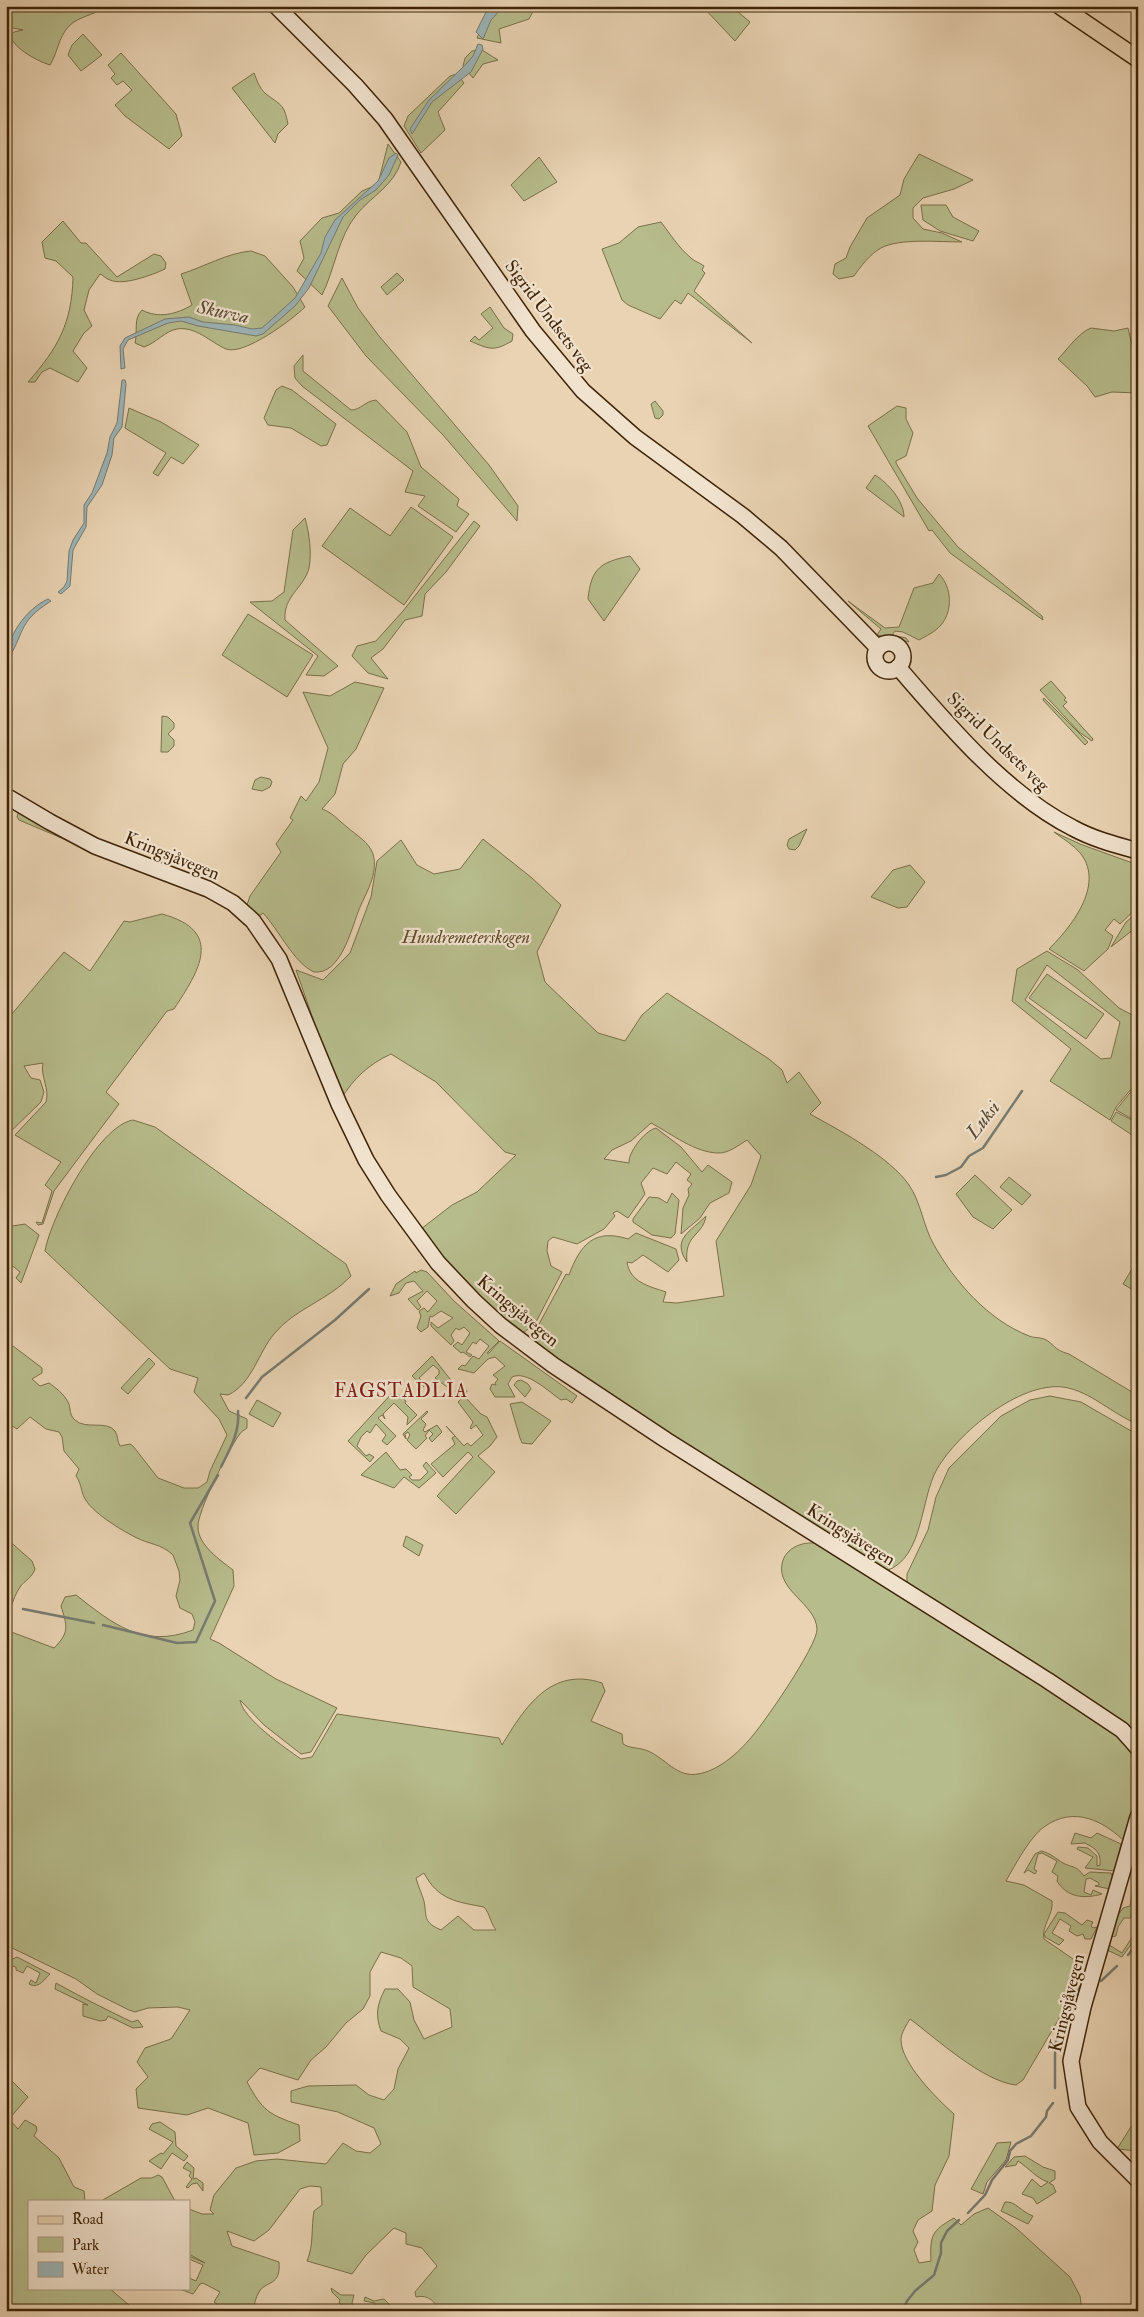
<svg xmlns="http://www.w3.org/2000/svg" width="1144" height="2317" font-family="'IM FELL Double Pica',serif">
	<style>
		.green { fill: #b7bc8c; stroke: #7b704a; fill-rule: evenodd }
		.water { fill: #9cb5b8; stroke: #777b71 }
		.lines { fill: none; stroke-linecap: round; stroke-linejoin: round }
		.stream { stroke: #777b71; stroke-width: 2.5 }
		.secondary-casing { stroke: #3f2407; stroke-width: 18 }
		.primary-casing { stroke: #3f2407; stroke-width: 19 }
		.secondary { stroke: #f1e2ce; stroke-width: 15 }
		.primary { stroke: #e9d3b3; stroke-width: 16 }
		.labels { text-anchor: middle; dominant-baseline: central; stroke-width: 4.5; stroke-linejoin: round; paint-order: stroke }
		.street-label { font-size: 18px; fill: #3f2407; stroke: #f1e2ce }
		.park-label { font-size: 18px; font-style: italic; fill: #5d4a28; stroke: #f1e2ce }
		.water-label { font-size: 19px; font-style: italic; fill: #564833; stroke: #f1e2ce }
		.neighbourhood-label { font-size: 19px; letter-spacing: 1px; fill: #7a1f14; stroke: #f1e2ce }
	</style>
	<rect width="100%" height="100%" fill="#e9d3b3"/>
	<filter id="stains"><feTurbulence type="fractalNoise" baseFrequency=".004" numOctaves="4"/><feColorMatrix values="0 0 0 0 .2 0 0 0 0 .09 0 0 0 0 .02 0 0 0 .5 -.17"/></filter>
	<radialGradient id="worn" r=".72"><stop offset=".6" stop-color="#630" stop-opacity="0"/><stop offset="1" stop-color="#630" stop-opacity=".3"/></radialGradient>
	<g class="green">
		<path d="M6 6H104L105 7C95 15 79 16 69 26 58 38 58 52 50 65 37 61 15 49 10 36L14 32 23 30 13 28 6 23Z"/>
		<path d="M495 6H536L529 19 499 29 501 43 477 38 486 17Z"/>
		<path d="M702 6H731L750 22 735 41Z"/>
		<path d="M83 34 102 55 81 71 68 55 72 45Z"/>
		<path d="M482 50 498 60 483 64 473 78 463 66 465 58 472 51Z"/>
		<path d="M121 53 176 114 182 136 169 149 125 116 115 105 132 90 123 81 117 85 111 78 115 74 108 65Z"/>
		<path d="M254 73C257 80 259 88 266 94 280 105 284 103 288 124L278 134 275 143 232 88Z"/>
		<path d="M457 74 464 83 438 112 445 130 421 153 404 126 408 116 450 76Z"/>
		<path d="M388 144 401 162C394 185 372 196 357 214 338 237 335 269 322 295L297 271 304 258 300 241 322 218 339 213 362 191 374 186 379 180Z"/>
		<path d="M919 154 973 180 954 189 923 198 913 208V218L923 229 942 233 962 242C940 242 899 238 881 248 870 254 861 266 854 276L839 279 833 274 835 264 846 258 850 247 867 218 900 195 904 179Z"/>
		<path d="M539 157 557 182 524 201 511 185Z"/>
		<path d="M921 205H946L953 217 979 231 973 241 940 231 923 220Z"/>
		<path d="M63 221 81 243H86L117 277 154 254 161 256 166 263 165 269C152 275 123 286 110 280 106 279 103 275 100 274L89 290 84 310 92 326 84 333 73 351 87 368 78 382 50 368 42 372 35 382H28C58 348 72 323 73 277L56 261 45 258 42 242Z"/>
		<path d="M661 222C671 235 678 247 691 258 695 262 699 262 704 266L702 270 705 273 694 291 752 343 688 293 681 304 675 300 660 319 628 305 622 300 602 249 619 243 638 227Z"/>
		<path d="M251 251 265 256 293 287 305 307C293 319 244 356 226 349 210 342 196 326 177 329 165 331 156 343 144 347L135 343C138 331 133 319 142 310 158 319 177 314 192 305L181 274C204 267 227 253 251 251Z"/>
		<path d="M397 273 404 280 387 295 381 287Z"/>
		<path d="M342 278 358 308 379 336 489 465 518 506 517 521 443 435 366 356 328 306Z"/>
		<path d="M490 307 504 328 513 334 512 341C493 352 489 349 470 341L475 336 479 340 493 328 481 314Z"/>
		<path d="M1091 328 1114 331 1128 328 1133 349 1138 356V393L1112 392 1095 397 1087 386 1058 359C1067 350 1078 333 1091 328Z"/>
		<path d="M303 355V371L351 410C361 410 365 401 376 400L407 432 421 467 459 499 457 506 469 514 456 532 418 506 425 496 405 492 413 471 302 386 295 378 294 366Z"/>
		<path d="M282 386 292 390 336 424 327 445 321 446 291 428 268 425 264 418 276 390Z"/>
		<path d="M655 401 663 411V415L659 419 655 418 651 404Z"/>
		<path d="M897 406 906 408V419L913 433 906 456 896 461V463L917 498 958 547 1042 616 1043 620 950 553 932 530 929 531 868 426Z"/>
		<path d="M129 408 161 422 199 445 183 464 171 457 158 476 153 473 166 453 125 428Z"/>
		<path d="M875 475C888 483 904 501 904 517L866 488Z"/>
		<path d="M411 507 453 537 404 605 322 546 350 508 390 536Z"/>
		<path d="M305 518C309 532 312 553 309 568 304 588 283 596 285 620L338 666 324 676 306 675 318 656 250 602 272 601 284 592 293 530Z"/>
		<path d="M474 521 480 526 446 572 425 594 422 616 405 620 383 649 371 658 388 679 368 673 352 656 357 646 376 641 403 611Z"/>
		<path d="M630 556 640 569 604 621 588 599C591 568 601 562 630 556Z"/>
		<path d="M939 574C952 587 953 611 941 625 935 632 926 636 919 640L903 632 895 631 892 635 906 638 909 642 877 635 881 629 848 601 885 628 899 627 914 588 933 583Z"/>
		<path d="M248 614 313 655 287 697 222 655Z"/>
		<path d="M1051 681 1066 698 1064 700 1067 702 1063 706 1093 739 1092 741 1079 732 1040 690Z"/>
		<path d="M355 682 384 688 356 749 343 764 335 794 322 809C332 812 339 821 347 827 356 835 369 842 373 854 379 874 365 894 358 912 351 931 340 975 314 972 294 963 279 930 263 913L258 917 246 908 250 896 281 852 276 844 293 820 290 818 301 796 306 801 319 782 328 748 303 692 330 696Z"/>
		<path d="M1044 698 1088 742 1085 745 1043 700Z"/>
		<path d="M162 716 168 717 174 723V728L168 734 174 740V746L168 752H161Z"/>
		<path d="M261 777 270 779 272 782 270 787 262 791 252 789 255 780Z"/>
		<path d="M19 810 85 848 19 820 17 817Z"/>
		<path d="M807 829 799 846 795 850 789 849 787 845 789 839Z"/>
		<path d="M1054 832 1080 844 1138 865V907L1120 924 1114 919 1105 930 1113 936 1108 949 1084 971 1049 949C1070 928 1105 886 1081 854 1074 845 1063 839 1054 832Z"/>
		<path d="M483 839 532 878 561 905 537 952 545 982 598 1033 625 1041 642 1015 667 993 769 1059 782 1070 787 1083 799 1072 821 1103 810 1114C839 1130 890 1157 909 1185 921 1202 923 1226 934 1245 955 1282 988 1320 1029 1336 1033 1338 1039 1337 1044 1339 1054 1343 1053 1350 1069 1354L1137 1395 1138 1424C1113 1415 1091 1391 1063 1387 1019 1382 958 1433 937 1469 920 1499 924 1558 886 1571L568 1370 531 1339 566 1274 569 1275C580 1245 594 1228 628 1239L636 1233 676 1249 679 1260 668 1272 643 1255 632 1263 627 1262C630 1282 648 1286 666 1292L663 1302 677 1303 724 1296 716 1241 751 1185 761 1156 747 1140C739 1145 729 1153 719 1153 695 1153 672 1134 651 1123L631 1141 612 1150 604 1159 629 1163C628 1153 644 1131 656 1128L681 1147 702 1172 708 1165 732 1182 729 1193 710 1203 700 1218 681 1234 683 1208 689 1195 688 1189 692 1184 687 1180 691 1174 676 1162 667 1174 653 1168 641 1183 645 1194 628 1218 617 1211 613 1213 615 1216 604 1229 577 1244 553 1237 548 1241 547 1251 551 1266 562 1272 536 1322 521 1335 511 1327 448 1266 421 1229 452 1205 477 1192 516 1155 505 1152 436 1082 391 1054C369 1064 354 1078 341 1099L296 970 323 980 350 953 371 897 377 861 401 840 417 865 434 874 460 869Z"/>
		<path d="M910 865 925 882 907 907 898 908 871 897 893 870Z"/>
		<path d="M1138 912V926L1111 947 1126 922Z"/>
		<path d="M162 914C225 931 199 971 174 1009L167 1011 161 1019 106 1092 119 1104 54 1191 43 1224 38 1225 36 1222 42 1223 52 1191 45 1185 61 1162 15 1135 46 1102C50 1089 40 1076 43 1063L24 1066 31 1078 40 1080 44 1092 41 1102 6 1136V1021L64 952 90 971 124 921 130 922Z"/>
		<path d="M1047 951 1078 970 1119 1008 1138 1018V1081L1116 1107 1110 1120 1050 1081 1071 1049 1012 1001 1017 969ZM1047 965 1120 1022 1111 1058 1101 1059 1025 1000Z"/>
		<path d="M1047 974 1104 1014 1086 1039 1029 998Z"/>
		<path d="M1138 1083V1122L1116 1110Z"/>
		<path d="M1116 1112 1138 1123V1139L1111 1121Z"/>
		<path d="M133 1120 155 1127 346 1264 351 1276C329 1300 294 1309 274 1334 258 1353 252 1384 228 1395L220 1394 229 1411 247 1419V1428C244 1430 241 1432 239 1435 229 1449 197 1512 198 1527 198 1545 220 1560 233 1570L234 1586 210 1639 219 1643 276 1679 337 1708 311 1752 301 1754 264 1725 240 1700C243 1719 285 1748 301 1759L312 1757 337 1714 499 1738 502 1745C525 1707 551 1666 602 1683L605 1691 591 1721 622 1734 623 1744C631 1749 639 1747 648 1751 665 1758 677 1778 698 1774 717 1771 736 1755 748 1741 761 1728 818 1645 817 1629 816 1604 777 1591 782 1564 785 1547 805 1540 820 1544L1120 1735 1138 1759V1801L1127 1844C1105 1821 1074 1805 1044 1827 1030 1837 1015 1865 1006 1881L1024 1885 1052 1901C1054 1914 1041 1926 1044 1939L1076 1961 1081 1970 1080 1978 1070 2000 1023 2080 1016 2085C982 2081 937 2039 910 2019 907 2024 901 2033 901 2040 901 2063 937 2099 954 2114L949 2156 935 2185 932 2211 918 2220 913 2231 918 2242 914 2250 919 2263 931 2261C930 2236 931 2231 954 2218L961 2225 974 2214 988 2208 1016 2228 1070 2277 1080 2296 1082 2311H441C434 2302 429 2294 416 2297L415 2292 437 2266 422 2248 406 2244V2233L394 2228 366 2255 352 2274 307 2261C314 2245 311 2227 314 2211L322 2205 321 2187 310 2186 300 2189 269 2230 254 2241 227 2231 232 2246 279 2262C281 2287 266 2280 259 2292 255 2298 255 2305 252 2311H228L226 2307 223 2308 214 2302 220 2292 203 2283 200 2284 193 2294 177 2288H189V2278L196 2281 203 2265 189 2259V2256L205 2263 189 2254V2209L202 2214H214L210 2210 214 2195 236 2168 256 2161 277 2159 326 2164 343 2143 356 2151 370 2153 381 2144 374 2128 338 2112 291 2102V2091L308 2086 356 2085 369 2095 384 2100 394 2089 398 2069 409 2048 400 2039 381 2031C375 2014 377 2005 385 1989H398L410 2002 414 2020 424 2039 452 2027 450 2009 413 1987 412 1966 401 1958 381 1952 370 1972V1996L363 2009 346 2023 326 2047 311 2060 298 2080 260 2068 247 2082C263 2111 268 2114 299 2125L300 2141 278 2153 254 2155 248 2123 208 2108 187 2115 138 2108 136 2089 148 2077 137 2062 145 2048 171 2039 190 2010 178 2007 148 2008 135 2012 129 2010 97 1994 76 1979 6 1945V1630L54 1648C70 1632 67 1626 61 1606L65 1597 76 1595C113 1624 143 1649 193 1630L195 1622 192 1614 180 1608 176 1596 180 1580 179 1571 173 1555C160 1543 150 1545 135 1537 121 1530 91 1512 84 1497 81 1490 81 1483 76 1476L79 1469 64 1451 62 1437 59 1432 46 1429 30 1417 17 1429 6 1422V1348L13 1346 42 1368V1373L32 1379 40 1386 49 1383C56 1388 64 1394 68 1402 71 1408 69 1415 75 1420 85 1430 107 1420 115 1431 118 1435 117 1441 120 1446L130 1444 133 1446 158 1478 184 1488H198L207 1482 210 1471 227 1435 219 1419 194 1392 198 1378 170 1369 45 1251C51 1217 98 1126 133 1120ZM424 1873C438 1900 457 1902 484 1907 490 1914 490 1922 496 1930H474L458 1916 441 1930C423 1922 427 1918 424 1901 422 1894 418 1886 416 1878Z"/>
		<path d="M975 1175 1012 1210 993 1229 973 1217 956 1194Z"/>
		<path d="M1009 1177 1031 1195 1022 1205 1000 1187Z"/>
		<path d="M672 1193 679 1200 675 1234 671 1238 652 1235 633 1222V1219L649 1197 659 1198 667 1203Z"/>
		<path d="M706 1216C703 1236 684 1234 687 1262 671 1239 691 1231 706 1216Z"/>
		<path d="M25 1224 39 1235 21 1283 16 1278 20 1272 9 1263 6 1265V1227Z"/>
		<path d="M1138 1259V1293L1123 1284Z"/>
		<path d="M421 1270 427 1272 454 1301 499 1341 487 1353H489L500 1341 577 1396 572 1403 566 1399 561 1400C549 1392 527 1370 512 1377L508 1384 515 1397H495L490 1389 492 1384 496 1385 495 1383 498 1379 493 1375 505 1366 495 1357 488 1359 474 1373 458 1369 462 1365 465 1366 473 1356 479 1359 489 1346 480 1339 476 1344 473 1342 466 1352 472 1355 470 1357 463 1352 461 1353 453 1346 458 1342 462 1345 470 1333 464 1327 459 1330 456 1328 451 1335 454 1341 451 1345 431 1326V1322L438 1328 453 1318 441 1311 432 1317 430 1316 428 1327 421 1332 417 1328 421 1316 419 1311 424 1308 428 1312 437 1301 427 1291 417 1301 421 1307 418 1310 408 1299 423 1291 414 1281 406 1283 399 1293 390 1296 396 1284 415 1271 416 1273Z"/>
		<path d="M432 1356 450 1379 451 1382 447 1387 435 1378 439 1374V1370L433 1365 419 1378 426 1385 424 1387 412 1376Z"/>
		<path d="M149 1358 155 1364 128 1394 121 1388Z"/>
		<path d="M521 1380 528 1384 531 1389 525 1397 514 1385 517 1381Z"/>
		<path d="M458 1388 461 1389 457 1393 464 1396 463 1389 467 1391 465 1397 481 1414 487 1417 497 1437 490 1446 478 1456 495 1472 456 1514 437 1496 473 1457 468 1452 443 1477 431 1464 455 1444 452 1438 455 1436 446 1426 464 1446 467 1443 471 1446 483 1435 476 1425 471 1429 470 1428 473 1422 458 1402 462 1398 456 1392Z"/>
		<path d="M394 1391 406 1401 405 1403 417 1415 407 1425 408 1417 394 1403 383 1414 385 1419 382 1415 378 1418 396 1436 387 1445 382 1441 386 1435 376 1424 370 1433 367 1431 361 1437 357 1446 366 1456 369 1454 374 1457 370 1462 348 1441Z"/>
		<path d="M1050 1396 1081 1402 1138 1435V1739L907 1583V1574L928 1530 936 1497 949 1468 1001 1416 1030 1400Z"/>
		<path d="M257 1400 281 1413 273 1427 249 1414Z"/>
		<path d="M522 1402 551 1421 532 1444 522 1443 520 1438 510 1404Z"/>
		<path d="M427 1411 428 1412 421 1419 426 1424 423 1430 425 1432 437 1425 442 1432 432 1442 429 1438 433 1434 429 1430 425 1436 427 1438 416 1449 407 1440 410 1435 408 1432 405 1434 406 1439 403 1434Z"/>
		<path d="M386 1452 400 1470 406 1469 412 1475 409 1477 412 1480H420L428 1472 423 1466 426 1462 436 1473 419 1488 404 1477 394 1488 361 1475Z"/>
		<path d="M406 1536 423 1545 419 1556 403 1546Z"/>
		<path d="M6 1538 32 1561 35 1569C32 1578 25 1580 20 1587 12 1599 9 1615 6 1629Z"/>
		<path d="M1075 1833 1091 1838 1097 1833 1121 1844 1115 1871 1085 1868 1093 1857 1077 1849 1078 1847 1088 1848 1097 1856V1866L1100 1865C1101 1852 1096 1849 1085 1843L1071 1844Z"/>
		<path d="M1041 1851C1051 1853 1056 1859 1063 1863 1073 1868 1076 1865 1084 1876L1090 1872 1111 1873 1113 1879 1110 1889 1095 1886 1099 1885V1883L1090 1878 1086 1879 1084 1892 1091 1895 1093 1890 1102 1894C1085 1899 1067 1898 1057 1881L1058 1876 1052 1872 1057 1861 1042 1853 1038 1854 1034 1869 1037 1871 1035 1874 1028 1870 1024 1873 1035 1854Z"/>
		<path d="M1138 1894V1921L1133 1918V1914L1130 1918H1124L1118 1927 1116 1936 1110 1937 1115 1920 1123 1908 1130 1906 1132 1895Z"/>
		<path d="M1058 1912 1065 1913 1082 1925 1087 1920 1093 1922 1091 1926 1093 1928 1097 1927 1091 1939H1085L1083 1934 1077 1936 1069 1931 1071 1926 1060 1919 1052 1933 1064 1940 1059 1945 1045 1937 1044 1934Z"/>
		<path d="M1138 1928V1935L1122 1957 1105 1949 1106 1943 1122 1953Z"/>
		<path d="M17 1957 46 1972 50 1974C43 1981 38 1989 29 1984L31 1980 36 1983 40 1973 27 1966 23 1973 16 1970V1967L7 1965 6 1962Z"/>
		<path d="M56 1983C81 1997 105 2009 132 2022L138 2020 143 2027 133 2028 108 2016 106 2020 100 2021 83 2016V2004L88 2005 55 1989Z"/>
		<path d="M6 2075 28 2097 9 2119 18 2129 25 2120 36 2126 37 2130 34 2136 59 2158 74 2187 84 2191 85 2201H29V2288H109L136 2311H6Z"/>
		<path d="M160 2122 175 2132 176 2146 188 2156 184 2161 172 2153 161 2169 149 2161 161 2153 163 2154 173 2142 149 2129 152 2124Z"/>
		<path d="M1134 2122 1138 2123V2151L1117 2149Z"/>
		<path d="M1011 2142 1006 2160 987 2182 983 2194 971 2189 997 2143Z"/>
		<path d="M1025 2156 1043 2167 1055 2171V2179L1049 2183 1053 2185 1056 2192 1037 2204 1033 2198 1022 2194 1032 2179 1041 2187 1048 2182C1036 2178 1029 2168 1018 2161L1016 2165 1005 2167 1014 2157Z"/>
		<path d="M187 2162 194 2168 193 2179 196 2178 203 2183V2191L197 2183 192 2184 188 2188 186 2187 192 2179 189 2176 191 2172 183 2168Z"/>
		<path d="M158 2175 162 2177 175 2201H101L141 2178H152Z"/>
		<path d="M1005 2202C1016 2201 1021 2212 1033 2216L1028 2224 1001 2211Z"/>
		<path d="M331 2288 341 2295H354L352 2303 354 2307 353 2311 339 2303 340 2300 332 2292Z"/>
		<path d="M365 2297 374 2301 384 2299 396 2311H378V2308L374 2307 375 2303 364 2301Z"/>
	</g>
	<g class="water">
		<path d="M489 6H504L491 20 483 39 476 32Z"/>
		<path d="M478 44 482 45 483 49 471 72 432 102 412 134 410 129 429 100 466 64 473 56Z"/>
		<path d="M396 153 398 155 389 175 376 190 360 200 343 217 309 288 295 306 263 334 256 336 198 326 181 321 168 323 128 340 123 349 125 368 121 369 120 346 125 338 165 319 189 317 203 322 235 325 252 329 262 328 295 298 321 253 325 237 335 220 378 181 389 158Z"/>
		<path d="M122 380H125L126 384 122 427 114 438 112 455 102 485 87 507 86 527 73 550 70 586 61 594 58 592 64 587 67 581 69 551 73 540 84 523V505L92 493 107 453 110 437 117 423Z"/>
		<path d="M48 599 51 601C16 623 26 633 6 662 6 637 26 609 48 599Z"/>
	</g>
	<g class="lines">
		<g class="stream">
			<path d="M936 1177 946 1175 961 1167 969 1156 983 1148 1022 1091"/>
			<path d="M246 1398 262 1377 335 1320 369 1289"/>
			<path d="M221 1467C230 1449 240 1432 238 1411"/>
			<path d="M23 1609 94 1623"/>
			<path d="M103 1625 177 1643 196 1642 215 1601 190 1523 218 1475"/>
			<path d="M1128 1955 1138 1942"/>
			<path d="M1101 1981 1117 1966"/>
			<path d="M1055 2088V2044L1071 2011 1080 1986"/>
			<path d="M968 2213 985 2195 992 2180 1008 2160 1010 2151 1016 2144 1031 2136 1046 2117 1047 2111 1053 2103"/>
			<path d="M903 2311 907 2301 915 2291 934 2275 941 2253V2243L947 2231 959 2220"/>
		</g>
		<defs>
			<g id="secondary">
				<path d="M276 6 355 85 385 119 533 331 583 391 635 437 743 516 781 548 878 648"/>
				<circle cx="889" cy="657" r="14"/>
				<path d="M898 667C947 724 1006 794 1073 828 1093 839 1116 845 1138 851"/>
				<path d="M6 796 50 822 95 846 208 889 233 903 253 921 279 959 339 1104 366 1160 388 1195 438 1263 474 1301 500 1325 553 1365 666 1440 1047 1680 1122 1730 1138 1748"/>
				<path d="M1138 1817 1083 2007 1071 2061 1078 2107 1100 2142 1138 2180"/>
			</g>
			<path id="primary" d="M1060 6 1138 59"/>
		</defs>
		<use href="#secondary" class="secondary-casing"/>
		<use href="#primary" class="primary-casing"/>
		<use href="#secondary" class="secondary"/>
		<use href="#primary" class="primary"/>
	</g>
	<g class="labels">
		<g class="street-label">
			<text transform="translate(549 316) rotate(53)">Sigrid Undsets veg</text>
			<text transform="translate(998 742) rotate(44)">Sigrid Undsets veg</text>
			<text transform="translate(172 856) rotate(22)">Kringsjåvegen</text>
			<text transform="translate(518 1311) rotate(40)">Kringsjåvegen</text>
			<text transform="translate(851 1535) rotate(32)">Kringsjåvegen</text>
			<text transform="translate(1067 2003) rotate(-76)">Kringsjåvegen</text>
		</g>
		<g class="park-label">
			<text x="466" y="937">Hundremeterskogen</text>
		</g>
		<g class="water-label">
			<text transform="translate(223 312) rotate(12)">Skurva</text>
			<text transform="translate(983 1120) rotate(-52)">Luksi</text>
		</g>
		<g class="neighbourhood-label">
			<text x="401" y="1391">FAGSTADLIA</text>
		</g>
	</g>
	<rect width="1144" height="2317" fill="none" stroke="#e9d3b3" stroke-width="25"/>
	<rect x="8" y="8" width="1129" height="2302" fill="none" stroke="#3f2407" stroke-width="2.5"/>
	<rect x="12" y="12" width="1119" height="2292" fill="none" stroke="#3f2407"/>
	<rect x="28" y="2200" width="162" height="90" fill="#f1e2ce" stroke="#aa967e"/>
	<rect x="38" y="2216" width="25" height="8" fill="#e9d3b3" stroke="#aa967e"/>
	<text x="72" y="2224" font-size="15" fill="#3f2407">Road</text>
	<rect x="38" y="2237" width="25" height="15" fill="#b7bc8c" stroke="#aa967e"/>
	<text x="72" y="2250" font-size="15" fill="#3f2407">Park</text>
	<rect x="38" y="2262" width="25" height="15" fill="#9cb5b8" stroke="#aa967e"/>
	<text x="72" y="2274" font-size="15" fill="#3f2407">Water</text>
	<rect width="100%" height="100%" filter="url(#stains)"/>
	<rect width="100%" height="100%" fill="url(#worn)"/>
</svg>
